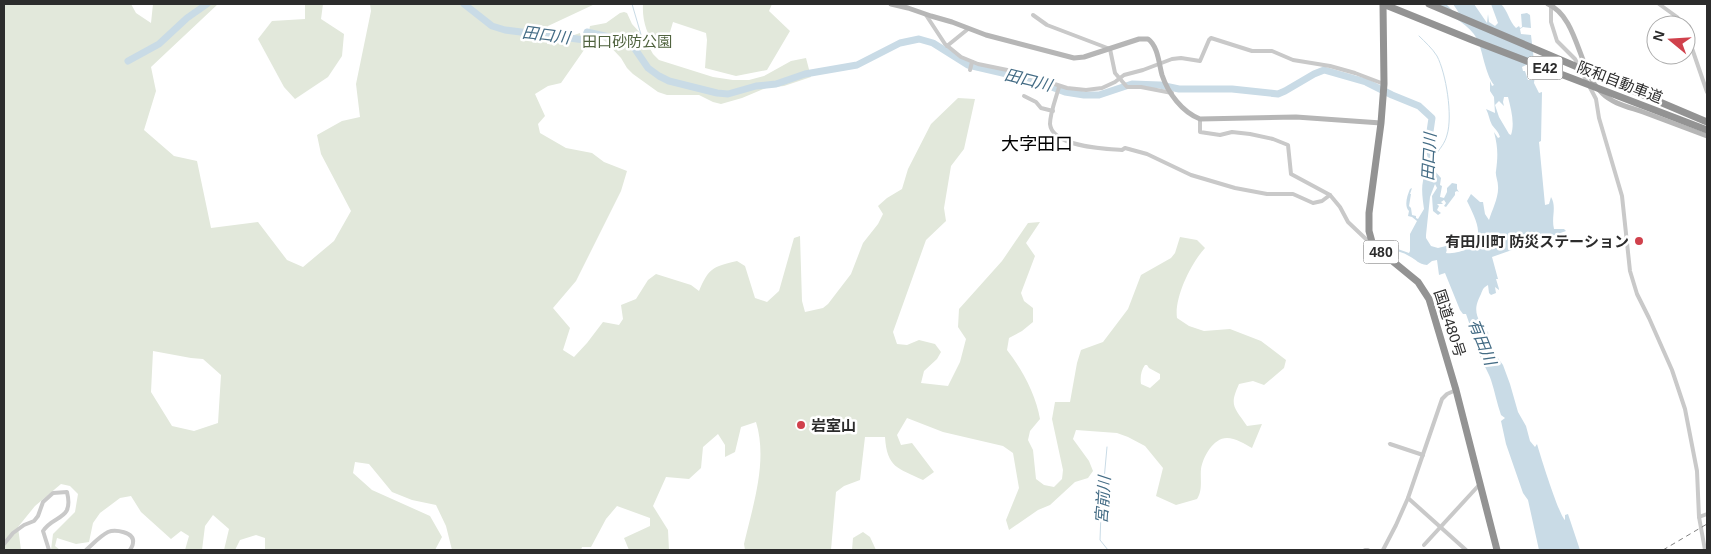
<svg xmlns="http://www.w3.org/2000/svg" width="1711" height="554" font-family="Helvetica,'Noto Sans JP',sans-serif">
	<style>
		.green { fill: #e2e8db; fill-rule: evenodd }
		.water { fill: #c9dbe6; fill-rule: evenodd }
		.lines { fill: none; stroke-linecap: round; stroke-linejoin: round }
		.stream { stroke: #c9dbe6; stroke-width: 1 }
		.river { stroke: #c9dbe6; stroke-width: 7 }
		.street { stroke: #c9c9c9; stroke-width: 4 }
		.secondary { stroke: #b6b6b6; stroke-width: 5 }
		.highway { stroke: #939393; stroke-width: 7 }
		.rail { stroke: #818181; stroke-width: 1; stroke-dasharray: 5 4; stroke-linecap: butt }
		.poi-dot { fill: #d0414c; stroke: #fff; stroke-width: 2 }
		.labels { text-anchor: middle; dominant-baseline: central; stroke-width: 5; stroke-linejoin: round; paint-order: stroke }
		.shield { fill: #fff; stroke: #6b6b6b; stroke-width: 1 }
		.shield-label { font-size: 14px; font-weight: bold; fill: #2c2c2c }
		.park-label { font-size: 15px; fill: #50633f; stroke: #fff }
		.street-label { font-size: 15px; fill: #2c2c2c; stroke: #fff }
		.poi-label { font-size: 15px; font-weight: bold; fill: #2c2c2c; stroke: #fff; text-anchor: end }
		.water-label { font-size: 16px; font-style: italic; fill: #446c85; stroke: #fff }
		.quarter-label { font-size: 18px; fill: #000; stroke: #fff }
	</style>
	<rect width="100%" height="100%" fill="#fff"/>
	<g class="green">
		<path d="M4 4H131L136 13 151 23 153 4H218L151 67 156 91 144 130 174 156 197 161 211 228 258 222 287 260 303 267 334 241 351 211 321 154 317 135 342 121 360 117 356 84 371 11 370 4H595L548 26 547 44 580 33 584 50 561 83 548 86 535 94 545 116 538 124 540 133 566 148 592 153 604 162 627 171 621 191 576 281 553 308 570 328 563 350 574 357 587 343 603 322 619 325 623 319 621 305 636 299 648 280 656 274 691 285 699 291C709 268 712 267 737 261L745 266 755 298 767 302 779 291 794 238 800 236 802 301 805 312 823 308 828 304 851 274 863 243 878 224 883 214 878 206 887 198 902 189 908 169 931 124 958 98 975 99 964 149 951 166 944 208 946 221 926 240 893 332 897 344 907 345 919 340 935 344 941 352 937 359 924 371 921 383 948 386 960 362 966 339 958 327 959 309 1002 261 1028 223 1040 222 1026 243 1035 256 1021 293 1024 301 1033 308V322L1022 331 1009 338 1007 350C1022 369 1036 395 1040 419L1030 431 1028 440 1033 450 1036 479 1044 485 1054 487 1062 479 1063 470 1052 419 1055 402H1070L1077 363 1081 350 1103 342 1128 309 1141 275 1171 258 1175 253 1180 237 1197 240 1205 248C1191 263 1174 298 1177 318L1189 326 1204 331 1230 329 1261 341 1286 360 1284 368 1264 385 1253 381 1239 384C1229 406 1234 407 1247 426L1262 424 1252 448C1245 444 1235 438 1227 438 1213 438 1203 457 1201 469 1200 479 1203 490 1197 499L1176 505 1156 496 1163 468 1145 446 1128 437 1117 433 1076 430 1073 439 1089 461 1093 471 1088 478 1075 482 1050 505 1038 510 1009 530 1006 520 1019 488 1013 453 1003 446 943 432 907 418 897 435 901 445 912 443 934 472 923 480C898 468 887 468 885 437H865L860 480 844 486 836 492 831 550H745L744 544C753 505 768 461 756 422L741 427 735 452 725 457V445L718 434 703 447 701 468 689 479 666 477 653 506 668 530 669 550H629L624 538 650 526V518L617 506 606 519 591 547H582L581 550H452L446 526 436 505 412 500 392 492 369 464 355 462 353 473 372 490 430 516 442 537 435 550H265V538L256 535 240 540 235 550H224L229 529 213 515 205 526 202 550H185L189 536 181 531 171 539 141 512 131 496 120 498 100 513 93 523 89 542 76 544 57 538 55 546 60 550H51L53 534 75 512 78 494 70 486 61 484 35 506 18 527 21 550H4ZM153 351 191 358 203 359 221 375 218 423 194 431 172 426 151 392ZM1145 365H1147L1149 368 1160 374V379L1150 388 1141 384C1140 378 1141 370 1145 365Z"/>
		<path d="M305 4H323L321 19 344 34 342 56 328 77 295 99 284 87 258 39 272 21 305 19Z"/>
		<path d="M643 4H772L769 11 790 31 767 70 736 76 705 68 707 40 706 33 673 22 665 49 656 48C647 34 642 21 643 4Z"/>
		<path d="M624 12 627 13 632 24 643 36 653 54 659 60 713 77 733 80H749L764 76 791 61 806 58 811 77 784 86 766 88 742 98 721 104 713 102 699 95H667L658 92 633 74 627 68 621 58 605 41 597 37 588 36 590 26 606 23 620 13Z"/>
		<path d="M863 532 870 537 876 550H852L853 538Z"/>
	</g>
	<path class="water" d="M1441 4H1446L1453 11 1459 13 1453 4H1474L1487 23 1488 14 1489 22 1495 26 1498 23 1491 4H1501C1508 11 1509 21 1516 28L1519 26 1520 28 1522 27 1521 14 1527 13 1530 15 1531 28 1523 27 1520 29 1521 34 1531 35 1534 61 1522 67 1523 71H1525L1528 80H1532L1535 75 1534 83 1539 93 1542 92 1541 141 1539 142 1545 205 1549 204 1551 197C1557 207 1551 217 1554 229H1564L1566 231 1492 257 1498 279H1496L1499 289V290L1495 287 1496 293 1491 295 1489 293 1488 285C1483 288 1483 289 1481 294 1470 315 1481 318 1485 337L1488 331 1489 343 1492 350 1503 365 1510 384 1518 412 1526 426 1530 441 1535 447 1537 444C1541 458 1559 515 1565 520V515L1568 514 1580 550H1539L1528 500 1523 493 1506 444 1501 421 1505 418 1501 415C1497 404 1495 392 1491 380 1488 370 1480 361 1479 351L1466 314H1463L1460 310 1445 273 1439 275 1437 260 1432 261 1427 265C1418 264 1417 260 1409 256 1403 252 1397 252 1391 247V244L1395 248 1409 253 1410 251V234L1417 221 1412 217 1408 216 1409 211C1404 206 1407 196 1410 189L1412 188 1410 194H1411L1409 206 1411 208 1412 215 1416 216V218L1418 219 1424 209C1423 201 1421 190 1423 181 1424 172 1428 166 1428 157L1429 156 1427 154V149L1431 150 1436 156 1434 170 1441 178 1440 185 1442 186 1440 197 1444 198 1447 192V188L1452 183 1457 184V189L1459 192 1457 191 1455 192V195L1446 207 1444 206 1446 203 1444 200 1441 202 1443 204H1437L1439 206 1437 210 1441 213 1438 215 1433 211 1432 196 1437 188 1435 184 1430 197 1426 235V238L1431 246 1438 248 1446 246 1447 244H1452L1451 235 1453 232 1457 240 1456 243 1447 249 1446 253C1459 255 1479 246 1478 231 1478 223 1471 209 1467 201L1471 194 1480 202H1483L1485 214 1489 220C1492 210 1499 197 1498 186 1498 181 1495 175 1496 171 1498 156 1498 147 1494 132L1498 138 1500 137C1498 131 1496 130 1492 125 1489 120 1489 114 1486 109L1495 113 1494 97 1490 91V81L1492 86 1494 85C1485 74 1483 51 1477 39 1470 25 1453 18 1441 8ZM1504 97H1508C1511 109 1515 123 1511 135L1509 134 1499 117 1495 105 1499 101 1504 106 1503 102Z"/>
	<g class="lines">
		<g class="stream">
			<path d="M632 4 642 38 637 52"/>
			<path d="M1419 36C1425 42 1432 48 1437 56 1446 73 1453 116 1447 135 1445 143 1440 149 1435 155"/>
			<path d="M1107 447 1101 513 1100 540 1108 550"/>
		</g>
		<g class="river">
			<path d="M464 4 492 26 505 30 585 40 587 32 627 41 635 49 648 68 659 76 669 81 717 93 728 94 756 86 776 84 805 74 857 65 900 43 919 39 933 43 968 65 1033 80 1065 92 1084 95H1099L1132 84 1160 85 1179 89H1232L1278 94 1285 91 1314 74 1324 70 1366 82 1392 95 1419 106 1432 118 1428 145 1431 156"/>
			<path d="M128 61 159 44 187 18 207 4"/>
		</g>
		<g class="street">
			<path d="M1659 4 1677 17 1683 25"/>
			<path d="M1551 5V22L1557 41 1575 59 1596 99 1599 118 1622 196 1630 271 1637 294 1649 318 1672 370 1685 409 1697 471 1699 517 1705 550"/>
			<path d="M926 15 945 44 961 57 978 64 1017 72 1067 88 1086 90 1102 88 1115 82 1124 75 1143 70 1172 59 1181 58 1200 61 1209 40 1211 38 1252 51H1272L1293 60 1330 66 1355 73 1384 84"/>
			<path d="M1033 15 1047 25 1110 49 1115 73 1127 87H1141L1172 93"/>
			<path d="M1686 31 1707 92"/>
			<path d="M947 46 968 29"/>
			<path d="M970 70 972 62"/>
			<path d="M1059 87C1056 98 1050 113 1050 124 1052 147 1106 149 1122 150L1125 148 1147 154 1191 175 1235 188 1267 194H1293L1313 203 1322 201 1330 195"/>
			<path d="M1024 96 1036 102 1041 108 1053 111"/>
			<path d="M1200 119V132L1220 135 1232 132 1250 134 1273 139 1288 145 1291 174 1330 195 1340 207 1348 222 1368 241 1372 242"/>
			<path d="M1390 444 1423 455"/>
			<path d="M1408 498 1466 550"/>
			<path d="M1699 517 1707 514"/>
			<path d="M4 544 13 533 24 525 34 521 38 516 43 502 53 493 67 492C74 521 54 514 43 531L49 550"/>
			<path d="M1424 545 1480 484"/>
			<path d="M86 550C93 544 100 536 108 532 115 529 135 532 133 543 133 546 131 548 130 550"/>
			<path d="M1365 550H1368"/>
			<path d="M1383 550 1396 525 1408 498 1442 399 1447 394 1456 390"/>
		</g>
		<g class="secondary">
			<path d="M891 4 908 8 931 16 952 22 986 35 1074 58 1084 57 1139 39H1148C1158 46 1159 64 1162 75 1168 93 1182 112 1200 119L1296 117 1381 123"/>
			<path d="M1548 4C1579 18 1578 71 1602 93 1613 104 1629 107 1643 112 1664 120 1686 128 1707 136"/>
		</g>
		<g class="highway">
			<path d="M1429 4 1707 122"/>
			<path d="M1497 550 1456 390 1429 299 1418 282 1379 250 1372 242 1369 231V213L1381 123 1384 84 1383 4 1472 40 1707 130"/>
		</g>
		<path class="rail" d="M1663 550 1707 524"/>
	</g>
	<g class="poi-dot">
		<circle cx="1639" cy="241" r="5"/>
		<circle cx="801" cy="425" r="5"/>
	</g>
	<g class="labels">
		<g class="shield">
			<rect x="1527.5" y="56.5" width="35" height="23" rx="4"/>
			<rect x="1363.5" y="240.5" width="35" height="23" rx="4"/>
		</g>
		<g class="shield-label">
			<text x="1545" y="68">E42</text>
			<text x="1381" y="252">480</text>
		</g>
		<g class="park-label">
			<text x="627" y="41">田口砂防公園</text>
		</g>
		<g class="street-label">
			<text transform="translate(1620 82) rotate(21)">阪和自動車道</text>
			<text transform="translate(1450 323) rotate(72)">国道480号</text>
		</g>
		<g class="poi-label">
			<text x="1629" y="241">有田川町 防災ステーション</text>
			<text x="811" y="425" text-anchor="start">岩室山</text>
		</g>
		<g class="water-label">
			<text transform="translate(546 35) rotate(7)">田口川</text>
			<text transform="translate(1028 80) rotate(14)">田口川</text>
			<text transform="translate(1429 157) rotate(-87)">田口川</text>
			<text transform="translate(1482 342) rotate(68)">有田川</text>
			<text transform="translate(1103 500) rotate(-86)">宮前川</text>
		</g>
		<g class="quarter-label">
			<text x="1037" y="144">大字田口</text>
		</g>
	</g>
	<rect width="1711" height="554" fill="none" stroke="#2c2c2c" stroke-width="10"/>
	<g transform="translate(1671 40) rotate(288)"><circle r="24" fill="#ffffff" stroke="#ababab"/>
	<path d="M0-4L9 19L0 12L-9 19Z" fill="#d0414c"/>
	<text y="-8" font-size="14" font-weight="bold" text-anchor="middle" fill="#2c2c2c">N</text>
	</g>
</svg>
